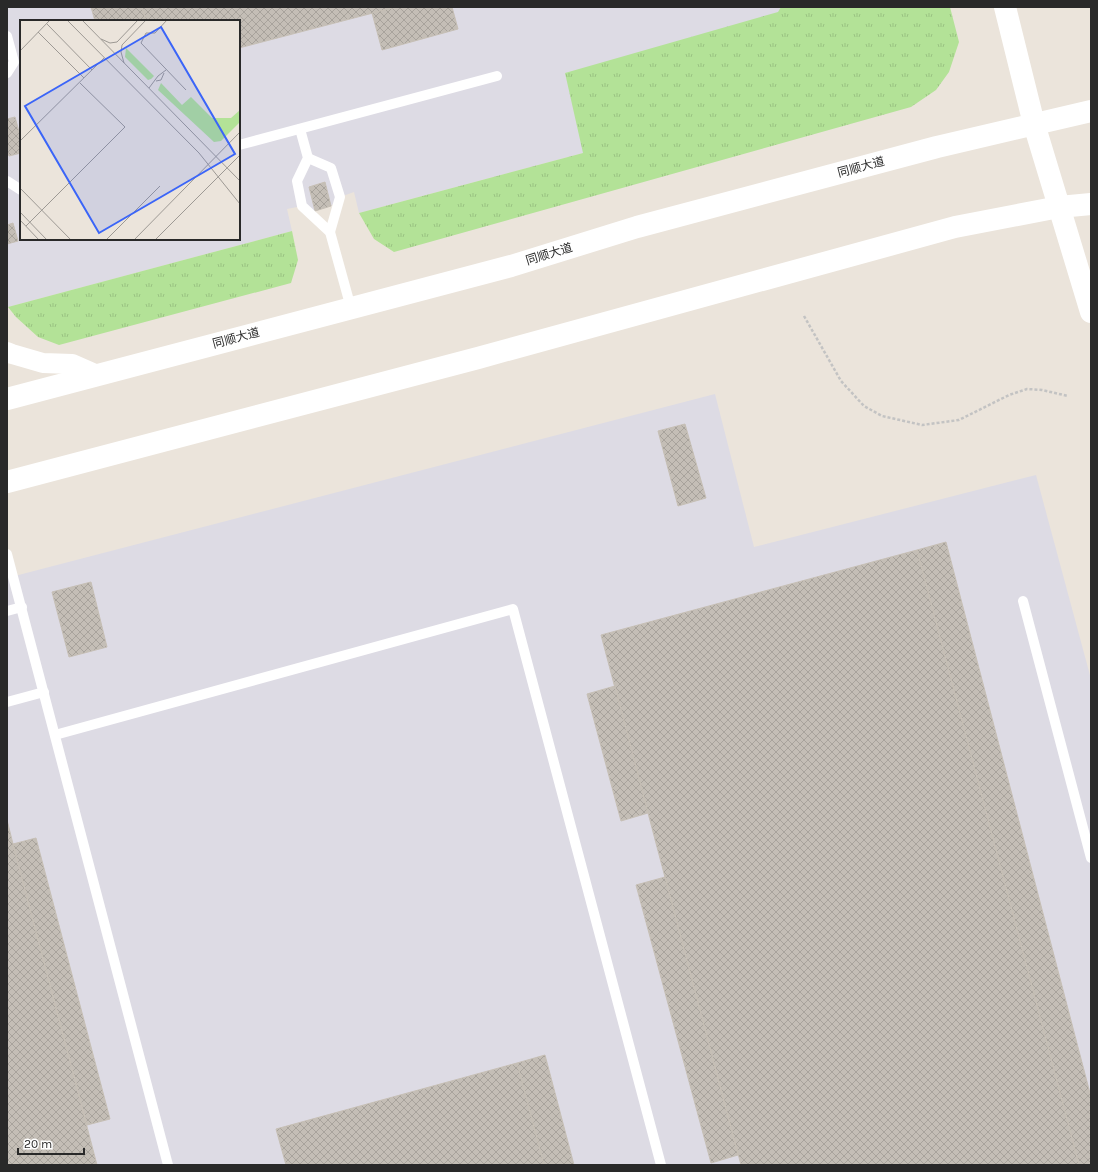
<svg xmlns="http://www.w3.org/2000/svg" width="1098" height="1172" font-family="Karla,'Noto Sans SC',sans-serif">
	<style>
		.industrial { fill: #dddbe4; fill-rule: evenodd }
		.grass { fill: url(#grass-tufts) }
		.building { fill: url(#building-cross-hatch); stroke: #c6bfb5 }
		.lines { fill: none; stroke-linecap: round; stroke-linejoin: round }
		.path { stroke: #c3c3c3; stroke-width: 2.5; stroke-dasharray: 3 2; stroke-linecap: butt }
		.lane { stroke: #fff; stroke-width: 10 }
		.street { stroke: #fff; stroke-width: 20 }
		.secondary { stroke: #fff; stroke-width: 22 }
		.labels { text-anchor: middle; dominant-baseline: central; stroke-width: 4; stroke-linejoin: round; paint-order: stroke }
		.street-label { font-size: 12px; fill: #292929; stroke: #fff }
		.inset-road { fill: none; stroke: #9d9994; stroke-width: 1 }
		.view { fill: #3b65f8; fill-opacity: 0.15; stroke: #3b65f8; stroke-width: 2 }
		.inset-edge { fill: none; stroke: #292929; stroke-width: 2 }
	</style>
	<defs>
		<pattern id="grass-tufts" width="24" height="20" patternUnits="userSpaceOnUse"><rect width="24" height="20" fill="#b3e297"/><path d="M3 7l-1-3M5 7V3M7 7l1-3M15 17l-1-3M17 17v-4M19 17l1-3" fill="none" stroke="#9ac282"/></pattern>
		<pattern id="building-cross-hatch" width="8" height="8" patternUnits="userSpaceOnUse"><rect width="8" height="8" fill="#c4beb6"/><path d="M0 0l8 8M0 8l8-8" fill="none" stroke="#a8a39c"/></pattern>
	</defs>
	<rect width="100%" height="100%" fill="#ebe4db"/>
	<g class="industrial">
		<path d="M7 7H781L779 12 583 153 359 213 354 192 340 197 331 206 315 211 302 206 287 209 292 231 8 307 7 305ZM21 21H239V239H21Z"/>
		<path d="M715 394 754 547 1036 475 1091 679V1165H7V578Z"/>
	</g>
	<g class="grass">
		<path d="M781 7H950L959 42 949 72 936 90 911 107 394 252 374 239 359 213 583 153 565 73 778 12Z"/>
		<path d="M292 231 298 260 291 283 59 345 38 337 16 317 8 307Z"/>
	</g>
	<g class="building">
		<path d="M91 7H142L146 21H95Z"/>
		<path d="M142 7H396L239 48V21H146Z"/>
		<path d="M396 7H452L458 29 382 50 372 13Z"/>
		<path d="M15 117 21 139V153L9 156 7 149V119Z"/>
		<path d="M325 182 331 206 315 211 309 187Z"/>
		<path d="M13 223 18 241 7 244V225Z"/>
		<path d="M685 424 706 498 678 506 658 431Z"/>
		<path d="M946 542 1091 1097V1165H1079L917 550Z"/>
		<path d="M917 550 1079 1165H741L601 635Z"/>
		<path d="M91 582 107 647 69 657 52 592Z"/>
		<path d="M615 686 648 813 621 821 587 694Z"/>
		<path d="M7 820 13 844 97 1165H7Z"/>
		<path d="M36 838 110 1119 87 1125 13 844Z"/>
		<path d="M665 877 738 1155 711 1163 636 885Z"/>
		<path d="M545 1055 574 1165H544L517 1063Z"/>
		<path d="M517 1063 544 1165H286L276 1129Z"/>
	</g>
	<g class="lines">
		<path class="path" d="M804 316 841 381 864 406 882 416 922 425 959 420 1009 395 1027 389 1042 390 1068 396"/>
		<g class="lane">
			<path d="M7 36 14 62 7 73"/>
			<path d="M300 129 308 158 297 181 302 206 330 232 351 308"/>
			<path d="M239 145 497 76"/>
			<path d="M308 158 331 168 340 197 330 232"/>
			<path d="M7 181 21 190"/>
			<path d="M7 554 168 1165"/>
			<path d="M1023 601 1091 858"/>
			<path d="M7 611 22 607"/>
			<path d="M7 702 44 692"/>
			<path d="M55 735 513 609 661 1165"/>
		</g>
		<path class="street" d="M7 352 12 354 43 363 72 364 97 375"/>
		<g class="secondary">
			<path d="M1005 7 1034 124 1091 312"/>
			<path d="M7 399 511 266 637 227 937 147 1091 111"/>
			<path d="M7 482 478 358 955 227 1059 207 1091 204"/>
		</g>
	</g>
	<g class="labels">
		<g class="street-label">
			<text transform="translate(861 167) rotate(-15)">同顺大道</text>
			<text transform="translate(549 254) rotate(-17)">同顺大道</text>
			<text transform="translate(236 338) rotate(-15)">同顺大道</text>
		</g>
	</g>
	<g transform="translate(20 20)">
		<rect width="220" height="220" fill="#ebe4db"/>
		<path d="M106 28 134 56 131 59 128 60 105 37ZM141 63 162 85 171 77 192 98H211L220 90V102L201 121 194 122 138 70Z" fill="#b3e297"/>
		<path class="inset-road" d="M47 0 179 133 220 184M62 0 220 161M147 0 135 13H126L121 23 166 70M27 4 72 50M18 12 64 58M81 19 90 23 97 22 118 0M0 31 30 0M104 43 101 32 102 25 126 0M136 61 141 60 144 53M129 68 138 56 146 50M0 121 84 38M0 168 51 220M0 192 27 220M0 200 19 220M6 206 105 107 60 63M86 220 140 166M114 220 220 112M135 220 220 135"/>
		<path class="view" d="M141 7 215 134 79 213 5 86Z"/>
		<rect width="220" height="220" class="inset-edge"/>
	</g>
	<rect width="1098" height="1172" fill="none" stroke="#292929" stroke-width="16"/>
	<path d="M18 1148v6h66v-6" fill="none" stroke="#292929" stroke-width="2"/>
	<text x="24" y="1148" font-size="12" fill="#292929" stroke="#ffffff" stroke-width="3" paint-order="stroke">20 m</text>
</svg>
